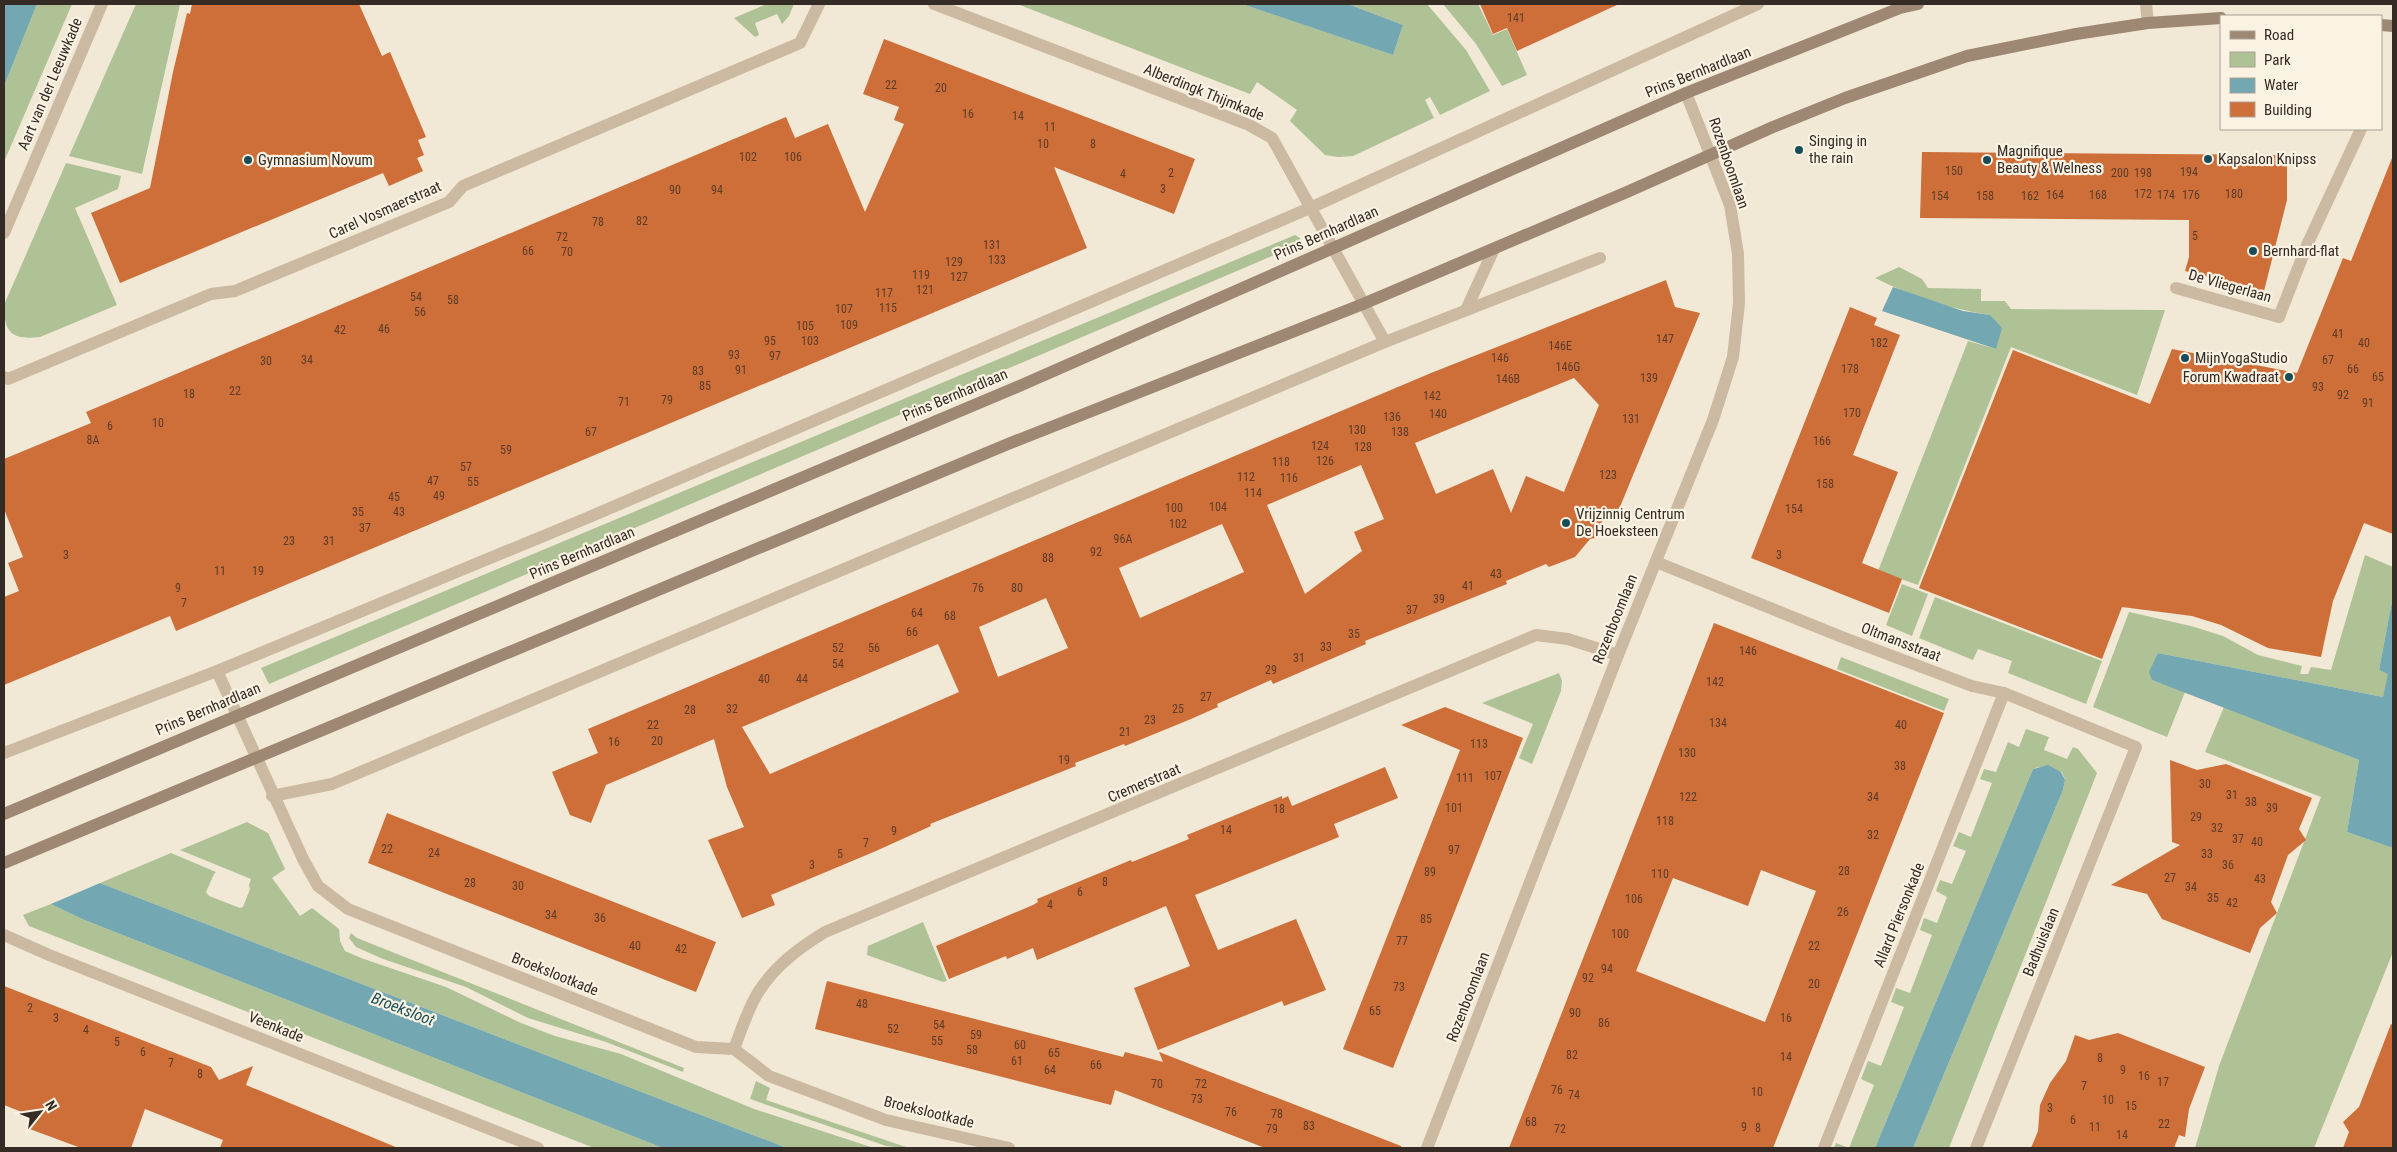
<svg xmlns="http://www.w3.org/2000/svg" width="2397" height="1152" font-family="'Roboto Condensed',sans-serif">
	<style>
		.green { fill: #aec295 }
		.water { fill: #73a7b1 }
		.building { fill: #ce6e38; fill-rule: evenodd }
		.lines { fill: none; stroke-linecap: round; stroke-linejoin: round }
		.pedestrian { stroke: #cbb9a1; stroke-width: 12 }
		.minor { stroke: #cbb9a1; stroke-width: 12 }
		.tertiary { stroke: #cbb9a1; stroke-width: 12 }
		.secondary { stroke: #9e8873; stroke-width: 12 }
		.poi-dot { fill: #184d58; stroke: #faf2e2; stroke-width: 2 }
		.labels { text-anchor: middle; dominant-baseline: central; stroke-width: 4.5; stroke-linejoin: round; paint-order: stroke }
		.number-label { font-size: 12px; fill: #5b3c2a }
		.street-label { font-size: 15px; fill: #352b25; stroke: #faf2e2 }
		.poi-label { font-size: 15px; fill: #352b25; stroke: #faf2e2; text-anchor: start }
		.water-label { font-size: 16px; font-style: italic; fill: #184d58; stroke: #faf2e2 }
	</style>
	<rect width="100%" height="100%" fill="#f2e8d6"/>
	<g class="green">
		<path d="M37 4H72L4 162V86Z"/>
		<path d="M136 4H180L142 174 69 156Z"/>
		<path d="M767 4H794L789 16 782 24 777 14 755 23 759 35 755 37 734 18Z"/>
		<path d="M1017 4H1242L1393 55 1403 25 1348 4H1427L1466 50 1490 91 1440 115 1430 97 1425 100 1434 118 1353 156 1338 157 1325 155 1290 121 1297 110 1257 82 1250 94Z"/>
		<path d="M1443 4H1478L1493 35 1507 29 1527 75 1502 86 1476 44Z"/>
		<path d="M66 163 121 176 118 189 75 208 117 305 40 337C12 340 4 333 4 305Z"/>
		<path d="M1295 235 1300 238V244L269 684 261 668Z"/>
		<path d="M1899 267 1922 279 1928 288 1981 289V301H2005L2011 309 2165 310 2137 395 2011 347 1918 585 1878 571 1968 341 1996 349 1990 315C1951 309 1911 296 1875 278Z"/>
		<path d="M2365 555 2393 567V596L2379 670 2389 674 2383 697 2158 653 2152 680 2185 692 2167 737 2093 707 2129 612 2191 626 2223 636 2258 655 2302 666 2300 674H2308L2311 667 2331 670Z"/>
		<path d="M1902 584 1928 594 1912 636 1886 625Z"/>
		<path d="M1935 597 2102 661 2086 704 2008 673 2012 661 1978 649 1973 660 1919 638Z"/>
		<path d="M1841 657 1949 699 1944 711 1837 669Z"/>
		<path d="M1559 673 1562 681 1561 691 1532 764 1519 758 1533 724 1482 703Z"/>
		<path d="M2224 707 2359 760 2347 832 2393 848V952L2314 1148H2195L2219 1066 2321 797 2205 752Z"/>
		<path d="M2026 729 2049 737 2044 750 2067 759 2073 747 2078 749 2097 773 1949 1148H1913L2063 790 2065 780 2062 772 2038 767 2033 769 1875 1148H1834L1836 1143 1849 1148 1874 1085 1861 1079 1868 1061 1881 1066 1904 1007 1891 1002 1896 988 1910 993 1932 935 1920 930 1924 918 1937 923 1947 897 1936 891 1940 880 1952 884 1966 851 1953 846 1959 832 1971 837 1992 783 1980 779 1984 769 1996 772 2008 742 2019 747Z"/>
		<path d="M247 822 268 833 285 869 272 878 300 916 312 908 339 929 340 941 345 951 361 958 446 987 521 1023 555 1036 621 1054 754 1109 874 1148H787L100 883 171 853 216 872 214 874 206 892 209 896 240 908 243 907 250 889 249 885 251 879 180 850Z"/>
		<path d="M51 904 82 919 663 1148H594L29 926 23 915Z"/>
		<path d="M923 922 947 981 943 982 867 955 868 946Z"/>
		<path d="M351 933 357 938 684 1068 683 1072 606 1042 528 1018 466 987 383 959 356 947 349 938Z"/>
		<path d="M756 1081 770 1088 766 1100 909 1148 886 1146 750 1099Z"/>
	</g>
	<g class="water">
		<path d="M4 4H37L4 86Z"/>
		<path d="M1242 4H1348L1403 25 1393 55Z"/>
		<path d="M1893 287 1963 311 1990 315 2002 328 1996 349 1882 311Z"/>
		<path d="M2393 596V848L2347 832 2359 760 2152 680 2149 672 2158 653 2383 697 2388 674 2379 670Z"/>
		<path d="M2048 765 2061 772 2065 780 2063 790 1913 1148H1875L2033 769Z"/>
		<path d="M100 883 787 1148H663L82 919 51 904Z"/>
	</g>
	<g class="building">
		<path d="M192 4H359L382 56 390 52 426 137 418 140 424 155 417 158 423 171 389 186 383 173 120 283 91 213 150 188 173 72 187 13 190 14Z"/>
		<path d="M1480 4H1619L1517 51 1507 28 1493 34Z"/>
		<path d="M884 39 1195 159 1174 214 1054 167 1087 248 176 631 170 616 4 685V597L19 591 8 563 23 557 4 509V459L91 423 86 412 786 117 795 138 828 124 865 212 904 124 894 120 899 107 863 94Z"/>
		<path d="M1922 152 2287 155V200L2264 291 2185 271 2189 257V220L1920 218Z"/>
		<path d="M2392 158 2393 534 2364 523 2333 601 2321 657 2268 648 2221 625 2192 616 2122 607 2102 659 1919 588 2013 350 2150 404 2172 349 2297 373 2343 258 2351 261Z"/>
		<path d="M1666 280 1675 307 1700 313 1617 514 1607 510 1595 538 1590 539 1575 557 1549 567 1546 564 1506 581 1507 584 1365 641 1366 644 1273 684 1271 680 1217 704 1218 707 1191 719 1125 746 1124 744 1075 763 1076 766 1061 772 930 824 931 826 876 851 771 895 775 905 742 918 708 840 744 827 727 787 714 739 606 785 591 823 570 815 552 772 598 753 588 729 1431 373ZM1574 378 1599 405 1564 492 1526 476 1511 513 1493 469 1436 494 1415 443ZM1361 465 1384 519 1354 532 1362 551 1305 594 1267 505ZM1222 524 1244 572 1140 618 1119 568ZM1046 598 1068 648 998 677 979 627ZM938 644 959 692 770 774 742 727Z"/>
		<path d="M1850 307 1877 318 1874 325 1900 335 1853 455 1898 472 1862 563 1902 579 1889 613 1751 558Z"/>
		<path d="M1714 623 1944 713 1773 1148H1509ZM1761 870 1816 891 1765 1022 1636 971 1673 878 1748 906Z"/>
		<path d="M1445 707 1523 738 1393 1068 1343 1049 1460 750 1401 725Z"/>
		<path d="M2170 760 2197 770 2226 764 2312 798 2299 829 2306 840 2288 855 2271 902 2277 913 2260 928 2250 953 2162 919 2147 894 2111 885 2180 845 2172 842Z"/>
		<path d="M1385 767 1398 798 1334 824 1339 837 1195 895 1218 950 1296 919 1326 990 1284 1006 1282 1001 1158 1050 1134 988 1190 966 1166 906 1037 960 1033 948 1007 959 1006 956 949 979 936 946 1033 905 1038 902 1037 899 1131 860 1132 862 1189 839 1187 835 1282 796V799L1288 796 1292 806Z"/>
		<path d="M387 813 716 942 696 992 368 863Z"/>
		<path d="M827 981 1123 1057 1125 1052 1163 1062 1159 1052 1401 1146V1148H1265L1115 1090 1111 1105 815 1029Z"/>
		<path d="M4 986 211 1067 219 1080 253 1066 246 1085 398 1148H220L223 1140 145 1109 131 1148H81L27 1128 32 1116 4 1105Z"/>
		<path d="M2391 1024 2393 1025V1148H2343L2349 1132 2343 1122 2359 1107Z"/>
		<path d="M2118 1033 2205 1067 2189 1109 2185 1137 2179 1135 2174 1148H2031L2038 1131 2040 1105 2050 1083 2066 1061 2075 1035 2089 1040Z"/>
	</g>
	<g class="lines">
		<path class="pedestrian" d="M2176 288 2279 317 2307 245 2361 129"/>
		<g class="minor">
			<path d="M934 4 1249 125 1272 138 1385 342"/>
			<path d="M2146 4 2148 23"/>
			<path d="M4 233 102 4"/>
			<path d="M1466 310 1494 249"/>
			<path d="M4 377 8 379 211 294 235 291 449 202 463 186 800 43 819 4"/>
			<path d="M1656 562 1842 637 1972 686 2004 693 2136 747 1976 1148"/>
			<path d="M217 671 303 859 318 886 348 909 696 1047 734 1049 769 1076 886 1120 1009 1148"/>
			<path d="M4 753 217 671 587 518 1310 208 1758 4"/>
			<path d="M272 796 332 784 1385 342 1600 258"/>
			<path d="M4 935 49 955 538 1148"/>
			<path d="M734 1049C741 1031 748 1008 759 991 776 965 799 948 825 932L1536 635 1568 639 1618 655"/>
			<path d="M1824 1148 2004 693"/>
		</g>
		<path class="tertiary" d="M1427 1148 1618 655 1713 420 1733 357 1739 303 1738 254 1730 205 1686 93"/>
		<g class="secondary">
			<path d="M2381 25 2393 26"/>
			<path d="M4 814 1017 387 1686 93 1900 8 1918 4"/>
			<path d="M4 863 1008 444 1363 304 1627 192 1773 127 1845 98 1967 56 2076 34 2148 23 2221 18"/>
		</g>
	</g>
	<g class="poi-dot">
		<circle cx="1799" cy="150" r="5"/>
		<circle cx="2208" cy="159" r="5"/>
		<circle cx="248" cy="160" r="5"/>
		<circle cx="1987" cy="160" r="5"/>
		<circle cx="2253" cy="251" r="5"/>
		<circle cx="2185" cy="358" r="5"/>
		<circle cx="2289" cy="377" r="5"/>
		<circle cx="1566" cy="523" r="5"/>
	</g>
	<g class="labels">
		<g class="number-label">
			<text x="1516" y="18">141</text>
			<text x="891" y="85">22</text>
			<text x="941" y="88">20</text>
			<text x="968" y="114">16</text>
			<text x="1018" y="116">14</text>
			<text x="1050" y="127">11</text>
			<text x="1043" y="144">10</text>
			<text x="1093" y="144">8</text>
			<text x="748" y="157">102</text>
			<text x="793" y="157">106</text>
			<text x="1954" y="171">150</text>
			<text x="2189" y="172">194</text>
			<text x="1171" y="173">2</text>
			<text x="2120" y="173">200</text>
			<text x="2143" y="173">198</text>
			<text x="1123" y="174">4</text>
			<text x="1163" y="189">3</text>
			<text x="675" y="190">90</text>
			<text x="717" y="190">94</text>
			<text x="2143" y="194">172</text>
			<text x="2234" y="194">180</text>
			<text x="2055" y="195">164</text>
			<text x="2098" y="195">168</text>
			<text x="2166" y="195">174</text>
			<text x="2191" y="195">176</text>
			<text x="1940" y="196">154</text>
			<text x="1985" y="196">158</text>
			<text x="2030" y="196">162</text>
			<text x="642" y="221">82</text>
			<text x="598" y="222">78</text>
			<text x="2195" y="236">5</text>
			<text x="562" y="237">72</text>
			<text x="992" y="245">131</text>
			<text x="528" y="251">66</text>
			<text x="567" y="252">70</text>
			<text x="997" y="260">133</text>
			<text x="954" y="262">129</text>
			<text x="921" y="275">119</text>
			<text x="959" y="277">127</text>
			<text x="925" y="290">121</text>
			<text x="884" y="293">117</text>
			<text x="416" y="297">54</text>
			<text x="453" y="300">58</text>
			<text x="888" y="308">115</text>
			<text x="844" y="309">107</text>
			<text x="420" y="312">56</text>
			<text x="849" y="325">109</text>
			<text x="805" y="326">105</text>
			<text x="384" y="329">46</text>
			<text x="340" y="330">42</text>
			<text x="2338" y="334">41</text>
			<text x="1665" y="339">147</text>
			<text x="770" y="341">95</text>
			<text x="810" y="341">103</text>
			<text x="1879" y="343">182</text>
			<text x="2364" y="343">40</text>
			<text x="1560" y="346">146E</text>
			<text x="734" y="355">93</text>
			<text x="775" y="356">97</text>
			<text x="1500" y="358">146</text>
			<text x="307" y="360">34</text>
			<text x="2328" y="360">67</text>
			<text x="266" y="361">30</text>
			<text x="1568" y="367">146G</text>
			<text x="1850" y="369">178</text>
			<text x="2353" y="369">66</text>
			<text x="741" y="370">91</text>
			<text x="698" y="371">83</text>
			<text x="2378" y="377">65</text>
			<text x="1649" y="378">139</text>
			<text x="1508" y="379">146B</text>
			<text x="705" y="386">85</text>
			<text x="2318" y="387">93</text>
			<text x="235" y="391">22</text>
			<text x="189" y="394">18</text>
			<text x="2343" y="395">92</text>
			<text x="1432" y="396">142</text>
			<text x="667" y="400">79</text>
			<text x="624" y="402">71</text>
			<text x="2368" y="403">91</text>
			<text x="1852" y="413">170</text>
			<text x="1438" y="414">140</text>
			<text x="1392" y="417">136</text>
			<text x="1631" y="419">131</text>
			<text x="158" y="423">10</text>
			<text x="110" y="426">6</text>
			<text x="1357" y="430">130</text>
			<text x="591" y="432">67</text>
			<text x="1400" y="432">138</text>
			<text x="93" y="440">8A</text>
			<text x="1822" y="441">166</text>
			<text x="1320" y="446">124</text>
			<text x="1363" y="447">128</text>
			<text x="506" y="450">59</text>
			<text x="1325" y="461">126</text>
			<text x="1281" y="462">118</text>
			<text x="466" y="467">57</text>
			<text x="1608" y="475">123</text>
			<text x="1246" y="477">112</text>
			<text x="1289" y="478">116</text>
			<text x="433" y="481">47</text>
			<text x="473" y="482">55</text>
			<text x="1825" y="484">158</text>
			<text x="1253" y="493">114</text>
			<text x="439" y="496">49</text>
			<text x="394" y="497">45</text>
			<text x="1218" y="507">104</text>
			<text x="1174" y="508">100</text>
			<text x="1794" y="509">154</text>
			<text x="358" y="512">35</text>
			<text x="399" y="512">43</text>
			<text x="1178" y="524">102</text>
			<text x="365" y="528">37</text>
			<text x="1123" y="539">96A</text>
			<text x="289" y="541">23</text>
			<text x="329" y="541">31</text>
			<text x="1096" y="552">92</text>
			<text x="66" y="555">3</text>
			<text x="1779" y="555">3</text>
			<text x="1048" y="558">88</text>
			<text x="220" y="571">11</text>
			<text x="258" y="571">19</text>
			<text x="1496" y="574">43</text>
			<text x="1468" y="586">41</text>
			<text x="178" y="588">9</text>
			<text x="978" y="588">76</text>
			<text x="1017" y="588">80</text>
			<text x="1439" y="599">39</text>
			<text x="184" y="603">7</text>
			<text x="1412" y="610">37</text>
			<text x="917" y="613">64</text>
			<text x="950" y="616">68</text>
			<text x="912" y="632">66</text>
			<text x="1354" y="634">35</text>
			<text x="1326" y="647">33</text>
			<text x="838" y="648">52</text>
			<text x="874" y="648">56</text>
			<text x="1748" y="651">146</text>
			<text x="1299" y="658">31</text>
			<text x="838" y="664">54</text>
			<text x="1271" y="670">29</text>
			<text x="764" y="679">40</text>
			<text x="802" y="679">44</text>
			<text x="1715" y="682">142</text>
			<text x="1206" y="697">27</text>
			<text x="732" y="709">32</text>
			<text x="1178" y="709">25</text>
			<text x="690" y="710">28</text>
			<text x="1150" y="720">23</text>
			<text x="1718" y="723">134</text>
			<text x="653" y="725">22</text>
			<text x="1901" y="725">40</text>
			<text x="1125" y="732">21</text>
			<text x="657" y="741">20</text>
			<text x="614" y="742">16</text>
			<text x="1479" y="744">113</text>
			<text x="1687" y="753">130</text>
			<text x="1064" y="760">19</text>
			<text x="1900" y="766">38</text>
			<text x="1493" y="776">107</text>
			<text x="1465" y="778">111</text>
			<text x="2205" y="784">30</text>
			<text x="2232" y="795">31</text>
			<text x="1688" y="797">122</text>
			<text x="1873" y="797">34</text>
			<text x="2251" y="802">38</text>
			<text x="1454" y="808">101</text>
			<text x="2272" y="808">39</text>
			<text x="1279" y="809">18</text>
			<text x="2196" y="817">29</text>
			<text x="1665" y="821">118</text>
			<text x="2217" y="828">32</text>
			<text x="1226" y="830">14</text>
			<text x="894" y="831">9</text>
			<text x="1873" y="835">32</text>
			<text x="2238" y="839">37</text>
			<text x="2257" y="842">40</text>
			<text x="866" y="843">7</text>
			<text x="387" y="849">22</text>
			<text x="1454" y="850">97</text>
			<text x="434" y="853">24</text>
			<text x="840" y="854">5</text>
			<text x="2207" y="854">33</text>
			<text x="812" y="865">3</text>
			<text x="2228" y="865">36</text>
			<text x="1844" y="871">28</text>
			<text x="1430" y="872">89</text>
			<text x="1660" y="874">110</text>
			<text x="2170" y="878">27</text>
			<text x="2260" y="879">43</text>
			<text x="1105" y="882">8</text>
			<text x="470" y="883">28</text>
			<text x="518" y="886">30</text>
			<text x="2191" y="887">34</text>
			<text x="1080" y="892">6</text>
			<text x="2213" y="898">35</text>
			<text x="1634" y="899">106</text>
			<text x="2232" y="903">42</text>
			<text x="1050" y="905">4</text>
			<text x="1843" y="912">26</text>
			<text x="551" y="915">34</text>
			<text x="600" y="918">36</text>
			<text x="1426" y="919">85</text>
			<text x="1620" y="934">100</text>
			<text x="1402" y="941">77</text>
			<text x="635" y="946">40</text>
			<text x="1814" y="946">22</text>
			<text x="681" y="949">42</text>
			<text x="1607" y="969">94</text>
			<text x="1588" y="978">92</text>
			<text x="1814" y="984">20</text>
			<text x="1399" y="987">73</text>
			<text x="862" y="1004">48</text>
			<text x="30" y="1008">2</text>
			<text x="1375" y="1011">65</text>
			<text x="1575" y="1013">90</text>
			<text x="56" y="1018">3</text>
			<text x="1786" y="1018">16</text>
			<text x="1604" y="1023">86</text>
			<text x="939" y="1025">54</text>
			<text x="893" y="1029">52</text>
			<text x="86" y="1030">4</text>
			<text x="976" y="1035">59</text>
			<text x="937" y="1041">55</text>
			<text x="117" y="1042">5</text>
			<text x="1020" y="1045">60</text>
			<text x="972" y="1050">58</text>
			<text x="143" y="1052">6</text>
			<text x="1054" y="1053">65</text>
			<text x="1572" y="1055">82</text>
			<text x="1786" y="1057">14</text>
			<text x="2100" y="1058">8</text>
			<text x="1017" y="1061">61</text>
			<text x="171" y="1063">7</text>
			<text x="1096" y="1065">66</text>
			<text x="1050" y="1070">64</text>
			<text x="2123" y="1070">9</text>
			<text x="200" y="1074">8</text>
			<text x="2144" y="1076">16</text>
			<text x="2163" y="1082">17</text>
			<text x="1157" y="1084">70</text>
			<text x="1201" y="1084">72</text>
			<text x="2084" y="1086">7</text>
			<text x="1557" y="1090">76</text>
			<text x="1757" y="1092">10</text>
			<text x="1574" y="1095">74</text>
			<text x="1197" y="1099">73</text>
			<text x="2108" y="1100">10</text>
			<text x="2131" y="1106">15</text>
			<text x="2050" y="1108">3</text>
			<text x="1231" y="1112">76</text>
			<text x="1277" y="1114">78</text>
			<text x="2073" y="1120">6</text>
			<text x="1531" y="1122">68</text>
			<text x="2164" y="1124">22</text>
			<text x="1309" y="1126">83</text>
			<text x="1744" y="1127">9</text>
			<text x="2095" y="1127">11</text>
			<text x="1758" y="1128">8</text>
			<text x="1272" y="1129">79</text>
			<text x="1560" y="1129">72</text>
			<text x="2122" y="1135">14</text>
		</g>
		<g class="street-label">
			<text transform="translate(1698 72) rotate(-22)">Prins Bernhardlaan</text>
			<text transform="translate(50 84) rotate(-67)">Aart van der Leeuwkade</text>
			<text transform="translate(1204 92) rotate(22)">Alberdingk Thijmkade</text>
			<text transform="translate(1729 163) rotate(71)">Rozenboomlaan</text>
			<text transform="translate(385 210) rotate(-24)">Carel Vosmaerstraat</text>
			<text transform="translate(1326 233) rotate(-24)">Prins Bernhardlaan</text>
			<text transform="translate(2230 286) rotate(16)">De Vliegerlaan</text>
			<text transform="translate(955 395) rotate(-23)">Prins Bernhardlaan</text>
			<text transform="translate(582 553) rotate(-23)">Prins Bernhardlaan</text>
			<text transform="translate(1615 619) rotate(-68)">Rozenboomlaan</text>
			<text transform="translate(1901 642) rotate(21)">Oltmansstraat</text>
			<text transform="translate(208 709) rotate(-23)">Prins Bernhardlaan</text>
			<text transform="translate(1144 783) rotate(-23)">Cremerstraat</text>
			<text transform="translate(1899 915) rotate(-68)">Allard Piersonkade</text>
			<text transform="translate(2041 942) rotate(-68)">Badhuislaan</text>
			<text transform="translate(555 974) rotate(22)">Broekslootkade</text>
			<text transform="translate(1468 997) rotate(-69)">Rozenboomlaan</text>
			<text transform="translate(276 1027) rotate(22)">Veenkade</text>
			<text transform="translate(929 1112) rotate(14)">Broekslootkade</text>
		</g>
		<g class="poi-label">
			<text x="1809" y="141">Singing in<tspan x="1809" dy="17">the rain</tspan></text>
			<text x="1997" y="151">Magnifique<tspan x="1997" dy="17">Beauty &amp; Welness</tspan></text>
			<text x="2218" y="159">Kapsalon Knipss</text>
			<text x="258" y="160">Gymnasium Novum</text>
			<text x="2263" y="251">Bernhard-flat</text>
			<text x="2195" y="358">MijnYogaStudio</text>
			<text x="2279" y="377" text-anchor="end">Forum Kwadraat</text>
			<text x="1576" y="514">Vrijzinnig Centrum<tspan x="1576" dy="17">De Hoeksteen</tspan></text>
		</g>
		<g class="water-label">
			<text transform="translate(403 1009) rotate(21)">Broeksloot</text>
		</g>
	</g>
	<rect width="2397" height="1152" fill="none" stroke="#352b25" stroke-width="10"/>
	<rect x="2220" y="15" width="162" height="115" fill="#faf2e2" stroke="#aba296"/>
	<rect x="2230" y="31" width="25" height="8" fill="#9e8873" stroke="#aba296"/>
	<text x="2264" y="40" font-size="15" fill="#352b25">Road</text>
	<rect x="2230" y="52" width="25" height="15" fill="#aec295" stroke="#aba296"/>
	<text x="2264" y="65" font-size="15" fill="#352b25">Park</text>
	<rect x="2230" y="78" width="25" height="15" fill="#73a7b1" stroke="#aba296"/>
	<text x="2264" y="90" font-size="15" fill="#352b25">Water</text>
	<rect x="2230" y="102" width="25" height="15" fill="#ce6e38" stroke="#aba296"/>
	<text x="2264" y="115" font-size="15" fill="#352b25">Building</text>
	<g transform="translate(40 1112) rotate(60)" stroke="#faf2e2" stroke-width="4" paint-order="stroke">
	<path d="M0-4L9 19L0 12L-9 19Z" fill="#352b25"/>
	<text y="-8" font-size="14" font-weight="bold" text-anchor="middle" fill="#352b25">N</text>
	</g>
</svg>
